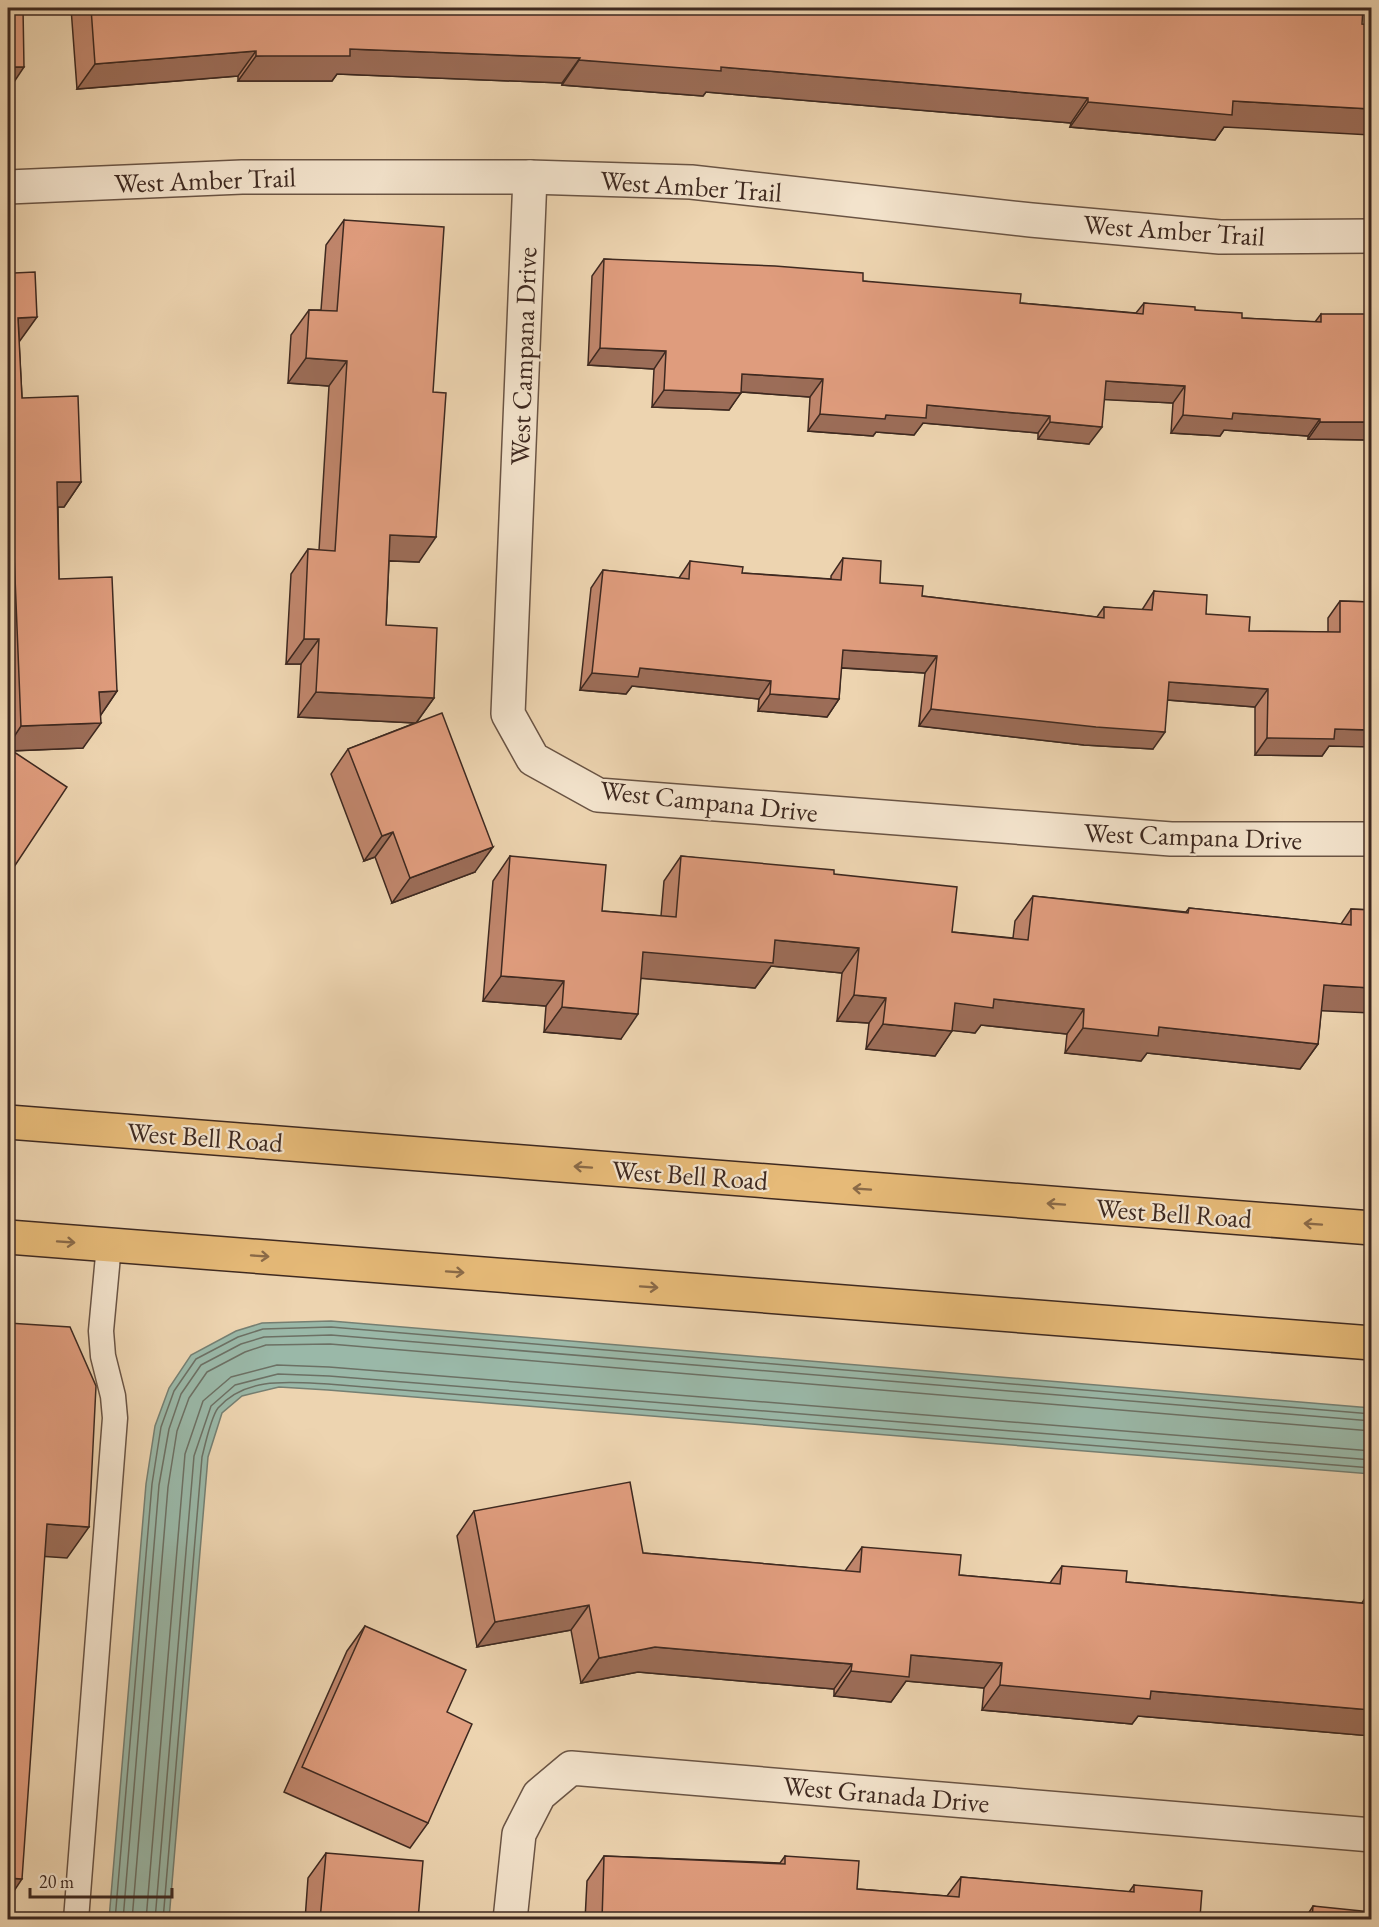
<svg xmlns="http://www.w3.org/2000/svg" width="1379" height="1927" font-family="'EB Garamond',serif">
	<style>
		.water { fill: #9ab8a8; stroke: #757f72; stroke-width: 1.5 }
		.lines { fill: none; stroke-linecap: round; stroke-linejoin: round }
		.shore { stroke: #6c7064; stroke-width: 1.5 }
		.service-casing { stroke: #6a5444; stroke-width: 27 }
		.minor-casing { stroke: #6a5444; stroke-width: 36 }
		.primary-casing { stroke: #3e2920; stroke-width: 36 }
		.service { stroke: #f3e3cc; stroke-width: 24 }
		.minor { stroke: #f3e3cc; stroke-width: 33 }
		.primary { stroke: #e6ba78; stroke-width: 33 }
		.wall { fill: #c0866c; stroke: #3e2920; stroke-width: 1.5 }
		.shaded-wall { fill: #9c6d58; stroke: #3e2920; stroke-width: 1.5 }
		.building { fill: #df9c7d; stroke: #3e2920; stroke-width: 1.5 }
		.oneway { stroke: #8a6a48 }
		.labels { text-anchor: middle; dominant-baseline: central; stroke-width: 4.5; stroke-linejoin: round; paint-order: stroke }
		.street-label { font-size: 27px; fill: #3e2920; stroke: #f3e3cc }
	</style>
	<rect width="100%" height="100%" fill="#edd4b0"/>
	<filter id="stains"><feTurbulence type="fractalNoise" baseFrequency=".00333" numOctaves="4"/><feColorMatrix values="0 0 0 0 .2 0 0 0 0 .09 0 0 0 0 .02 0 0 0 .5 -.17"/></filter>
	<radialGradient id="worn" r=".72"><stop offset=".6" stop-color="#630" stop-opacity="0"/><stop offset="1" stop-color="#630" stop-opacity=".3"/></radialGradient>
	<path class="water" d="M331 1321 1371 1408V1474L328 1390 279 1387 242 1396 222 1413 208 1457 169 1919H109L146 1484 155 1426 169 1388 191 1355 236 1331 262 1323Z"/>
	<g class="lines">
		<g class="shore">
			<path d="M115 1920 152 1484 161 1427 174 1391 196 1359 238 1337 263 1329 331 1327 1372 1414"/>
			<path d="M123 1920 159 1485 169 1429 181 1394 201 1365 241 1344 264 1337 331 1335 1372 1421"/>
			<path d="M132 1920 168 1487 177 1431 189 1398 207 1372 245 1352 266 1345 330 1344 1372 1431"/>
			<path d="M146 1920 185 1454 203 1401 231 1377 277 1365 329 1367 1372 1451"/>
			<path d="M155 1920 194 1456 211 1406 235 1385 278 1374 329 1376 1372 1460"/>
			<path d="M163 1920 202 1457C205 1445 211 1417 218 1408 246 1376 291 1382 328 1384L1372 1468"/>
		</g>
		<defs>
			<path id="service" d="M76 1920 115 1418 113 1396 103 1356 101 1331 109 1245"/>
			<g id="minor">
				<path d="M530 177 508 714 533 759 598 795 1171 839H1372"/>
				<path d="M8 187 242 177H530L691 182 1031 220 1220 237 1372 236"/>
				<path d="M510 1920 519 1834 539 1795 571 1768 1372 1835"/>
			</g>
			<g id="primary">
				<path d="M8 1122 1372 1228"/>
				<path d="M8 1237 1372 1343"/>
			</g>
		</defs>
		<use href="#service" class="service-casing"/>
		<use href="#minor" class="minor-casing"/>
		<use href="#primary" class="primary-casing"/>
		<use href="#service" class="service"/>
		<use href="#minor" class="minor"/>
		<use href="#primary" class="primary"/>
	</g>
	<g class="wall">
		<path d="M71 8H1363L1224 127 1215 140 1070 127 1071 123 706 92 703 96 562 85V83L337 74 332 81H238V76L77 89Z"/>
		<path d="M344 220 419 562 389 561 386 625 434 698 416 723 475 872 392 903 375 857 364 861 331 774 348 749 415 723 298 717 301 664H286L291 574 308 549 319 550 329 386 288 383 291 335 309 310H321L326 245Z"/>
		<path d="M8 226 14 273 19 342 22 398 81 482 64 507H58L59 579 117 691 100 716 83 748 12 751 8 876Z"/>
		<path d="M604 259 863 281 1020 303 1136 313 1144 303 1195 310 1242 318 1315 322 1321 314 1371 440 1308 439V436L1224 430 1220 436 1171 433 1173 403 1104 399 1089 444 1038 439V433L923 423 914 435 876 432 873 436 808 431 810 397 741 392 729 410 652 407 654 369 588 365 592 276Z"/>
		<path d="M843 558 880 583 922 596 1097 617 1104 607 1142 610 1154 591 1206 614 1249 631 1328 632V618L1340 601 1371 602 1329 746 1322 756 1255 755V707L1167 700 1153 749 1084 745 919 726 925 673 841 668 839 699 827 717 758 711 759 699 632 686 626 694 580 690 591 588 603 570 679 578 690 561 742 573 831 579V576Z"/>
		<path d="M510 856 602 911 661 916 664 881 681 856 834 874 952 932 1013 938 1015 921 1033 896 1186 912 1189 908 1341 924 1351 909 1371 910 1321 1011 1318 1044 1300 1069 1147 1053 1141 1061 1065 1053 1067 1034 981 1025 975 1033 952 1030 935 1056 866 1049 869 1023 837 1021 842 973 771 966 755 988 641 978 621 1039 544 1032 546 1006 483 1001 493 881Z"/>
		<path d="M474 1511 643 1553 845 1571 862 1547 959 1575 1050 1583 1062 1566 1126 1582 1362 1603 1371 1589V1736L1138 1716 1132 1724 982 1710 984 1688 906 1681 891 1702 834 1696V1689L638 1672 581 1683 571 1630 477 1647 457 1536Z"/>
		<path d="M365 1626 447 1712 428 1823 410 1848 284 1792 347 1651Z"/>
		<path d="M326 1853 418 1920H305L308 1878Z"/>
		<path d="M604 1856 780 1863 785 1856 857 1889 947 1896 961 1877 1129 1892 1134 1885 1200 1917 1227 1920H585L587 1881Z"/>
		<path d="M1313 1906 1371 1920H1304Z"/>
	</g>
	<g class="shaded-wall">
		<path d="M350 49 580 58 562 83 337 74 332 81H238L256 56Z"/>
		<path d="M256 51 238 76 77 89 95 64Z"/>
		<path d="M579 60 721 67 1088 98 1071 123 706 92 703 96 562 85Z"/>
		<path d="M8 67H24L8 91Z"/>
		<path d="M1233 101 1371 109V135L1224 127 1215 140 1070 127 1088 102Z"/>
		<path d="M37 317 19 342 18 318Z"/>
		<path d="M600 348 666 351 654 369 588 365Z"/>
		<path d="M306 358 347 361 329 386 288 383Z"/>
		<path d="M742 374 823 379 810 397 729 391Z"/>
		<path d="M1106 381 1185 386 1173 403 1093 399Z"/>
		<path d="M664 390 741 393 729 410 652 407Z"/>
		<path d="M927 405 1050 416 1038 433 923 423 914 435 876 432 873 436 808 431 820 414 886 415Z"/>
		<path d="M1233 413 1320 419 1308 436 1224 430 1220 436 1171 433 1183 415Z"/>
		<path d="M1050 422 1102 427 1089 444 1038 439Z"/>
		<path d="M1320 422H1371V440L1308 439Z"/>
		<path d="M57 482H81L64 507H39Z"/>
		<path d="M390 535 436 537 419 562 373 560Z"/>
		<path d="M14 553 8 563V554Z"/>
		<path d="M304 639H319L301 664H286Z"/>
		<path d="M843 650 937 656 925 673 830 667Z"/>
		<path d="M640 668 771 681 759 699 632 686 626 694 580 690 592 673Z"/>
		<path d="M1169 682 1268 689 1255 707 1156 699Z"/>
		<path d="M117 691 100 716 99 692Z"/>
		<path d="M316 692 434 698 416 723 298 717Z"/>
		<path d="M770 694 839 699 827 717 758 711Z"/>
		<path d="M931 709 1165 732 1153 749 1084 745 919 726Z"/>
		<path d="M101 723 83 748 8 751V746L21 726Z"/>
		<path d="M1335 729 1371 730V747L1329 746 1322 756 1255 755 1267 738Z"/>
		<path d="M393 832 375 857 364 861 382 836Z"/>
		<path d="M493 847 475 872 392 903 410 878Z"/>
		<path d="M775 940 859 948 842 973 771 966 755 988 626 977 643 952Z"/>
		<path d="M501 976 564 981 546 1006 483 1001Z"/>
		<path d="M1324 985 1371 988V1013L1306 1010Z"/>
		<path d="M854 995 886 998 869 1023 837 1021Z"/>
		<path d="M994 999 1084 1009 1067 1034 981 1025 975 1033 937 1029 955 1003Z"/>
		<path d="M562 1007 638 1014 621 1039 544 1032Z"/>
		<path d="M883 1024 952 1031 935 1056 866 1049Z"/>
		<path d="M1159 1027 1318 1044 1300 1069 1147 1053 1141 1061 1065 1053 1083 1028Z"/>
		<path d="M47 1524 89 1527 67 1558 24 1555Z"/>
		<path d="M589 1605 571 1630 477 1647 495 1622Z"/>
		<path d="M655 1647 852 1664 834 1689 638 1672 581 1683 599 1658Z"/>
		<path d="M911 1655 1002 1663 984 1688 906 1681 891 1702 834 1696 851 1671Z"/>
		<path d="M1000 1685 1151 1691 1371 1710V1736L1138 1716 1132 1724 982 1710Z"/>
		<path d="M8 1878 22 1879 8 1900Z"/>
	</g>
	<g class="building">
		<path d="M8 8H23L24 67H8Z"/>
		<path d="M91 8H1363L1362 24 1371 25V109L1233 101 1232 115 1088 102V98L721 67V71L579 60 580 58 350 49V56H256V51L95 64Z"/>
		<path d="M344 220 444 227 433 392 446 393 436 537 390 535 386 625 437 628 434 698 316 692 319 639H304L308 549 335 551 347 361 306 358 309 310 337 311Z"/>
		<path d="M8 226H11L14 273 35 272 37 317 18 318 22 398 78 396 81 482H57L59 579 112 577 117 691 99 692 101 723 21 726 14 553 8 554Z"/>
		<path d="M604 259 775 266 863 273V281L1021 294 1020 303 1143 314 1144 303 1195 307V310L1242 313V318L1321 322V314H1371V422H1320V419L1233 413 1232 419 1183 415 1185 386 1106 381 1102 427 1050 422V416L927 405 926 418 886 415 885 419 820 414 823 379 742 374 741 393 664 390 666 351 600 348Z"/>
		<path d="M843 558 881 561 880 583 923 586 922 596 1104 618V607L1152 610 1154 591 1207 595 1206 614 1250 617 1249 631 1340 632V601L1371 602V730L1335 729 1334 739 1267 738 1268 689 1169 682 1165 732 1096 727 931 709 937 656 843 650 839 699 770 694 771 681 640 668 638 677 592 673 603 570 689 579 690 561 743 567 742 573 841 580Z"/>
		<path d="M442 713 493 847 410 878 393 832 382 836 348 749Z"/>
		<path d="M8 748 67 787 8 876Z"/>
		<path d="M510 856 606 865 602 911 676 917 681 856 834 870V874L957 887 952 932 1028 940 1033 896 1188 913 1189 908 1351 925V909L1371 910V988L1324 985 1318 1044 1159 1027 1158 1036 1083 1028 1084 1009 994 999 993 1008 955 1003 952 1031 883 1024 886 998 854 995 859 948 775 940 773 963 643 952 638 1014 562 1007 564 981 501 976Z"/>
		<path d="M8 1323 70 1327 96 1386 89 1527 47 1524 22 1879 8 1878Z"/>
		<path d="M630 1482 643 1553 860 1572 862 1547 961 1555 959 1575 1060 1584 1062 1566 1127 1571 1126 1582 1371 1604V1710L1151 1691 1150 1699 1000 1685 1002 1663 911 1655 909 1677 851 1671 852 1664 655 1647 599 1658 589 1605 495 1622 474 1511Z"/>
		<path d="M365 1626 466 1670 447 1712 472 1724 428 1823 302 1767Z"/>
		<path d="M326 1853 423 1861 418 1920H320Z"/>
		<path d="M604 1856 785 1864V1856L859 1861 857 1889 959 1897 961 1877 1134 1892V1885L1202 1891 1200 1917 1227 1920H602Z"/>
		<path d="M1313 1906 1371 1912V1920H1312Z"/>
	</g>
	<defs><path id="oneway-shaft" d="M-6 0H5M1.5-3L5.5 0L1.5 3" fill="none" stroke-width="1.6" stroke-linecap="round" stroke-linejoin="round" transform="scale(1.5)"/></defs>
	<g class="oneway">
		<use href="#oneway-shaft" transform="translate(583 1167) rotate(-176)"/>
		<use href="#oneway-shaft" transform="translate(862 1189) rotate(-176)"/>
		<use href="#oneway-shaft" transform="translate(1056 1204) rotate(-176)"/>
		<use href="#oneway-shaft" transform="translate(1313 1224) rotate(-176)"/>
		<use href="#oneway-shaft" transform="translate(66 1242) rotate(4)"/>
		<use href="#oneway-shaft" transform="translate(260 1256) rotate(4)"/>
		<use href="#oneway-shaft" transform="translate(455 1272) rotate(4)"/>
		<use href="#oneway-shaft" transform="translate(649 1287) rotate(4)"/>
	</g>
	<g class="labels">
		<g class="street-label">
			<text transform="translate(205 180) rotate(-2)">West Amber Trail</text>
			<text transform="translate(691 186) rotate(4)">West Amber Trail</text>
			<text transform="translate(1174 230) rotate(4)">West Amber Trail</text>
			<text transform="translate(523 356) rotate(-88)">West Campana Drive</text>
			<text transform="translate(709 801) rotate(6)">West Campana Drive</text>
			<text transform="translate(1193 836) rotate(2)">West Campana Drive</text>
			<text transform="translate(205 1137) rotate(4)">West Bell Road</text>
			<text transform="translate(690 1175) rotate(4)">West Bell Road</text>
			<text transform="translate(1174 1213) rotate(4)">West Bell Road</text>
			<text transform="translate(886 1794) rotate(5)">West Granada Drive</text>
		</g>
	</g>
	<rect width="1379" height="1927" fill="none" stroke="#edd4b0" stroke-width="30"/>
	<rect x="9" y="9" width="1361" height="1909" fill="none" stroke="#3e2920" stroke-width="3"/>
	<rect x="15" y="15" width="1349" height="1897" fill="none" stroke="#3e2920" stroke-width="1.5"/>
	<path d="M30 1888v9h142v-9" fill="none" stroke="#3e2920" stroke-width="3"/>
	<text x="39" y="1888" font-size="18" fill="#3e2920" stroke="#f3e3cc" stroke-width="4.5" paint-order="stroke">20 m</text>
	<rect width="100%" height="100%" filter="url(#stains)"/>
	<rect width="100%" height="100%" fill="url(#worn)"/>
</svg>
